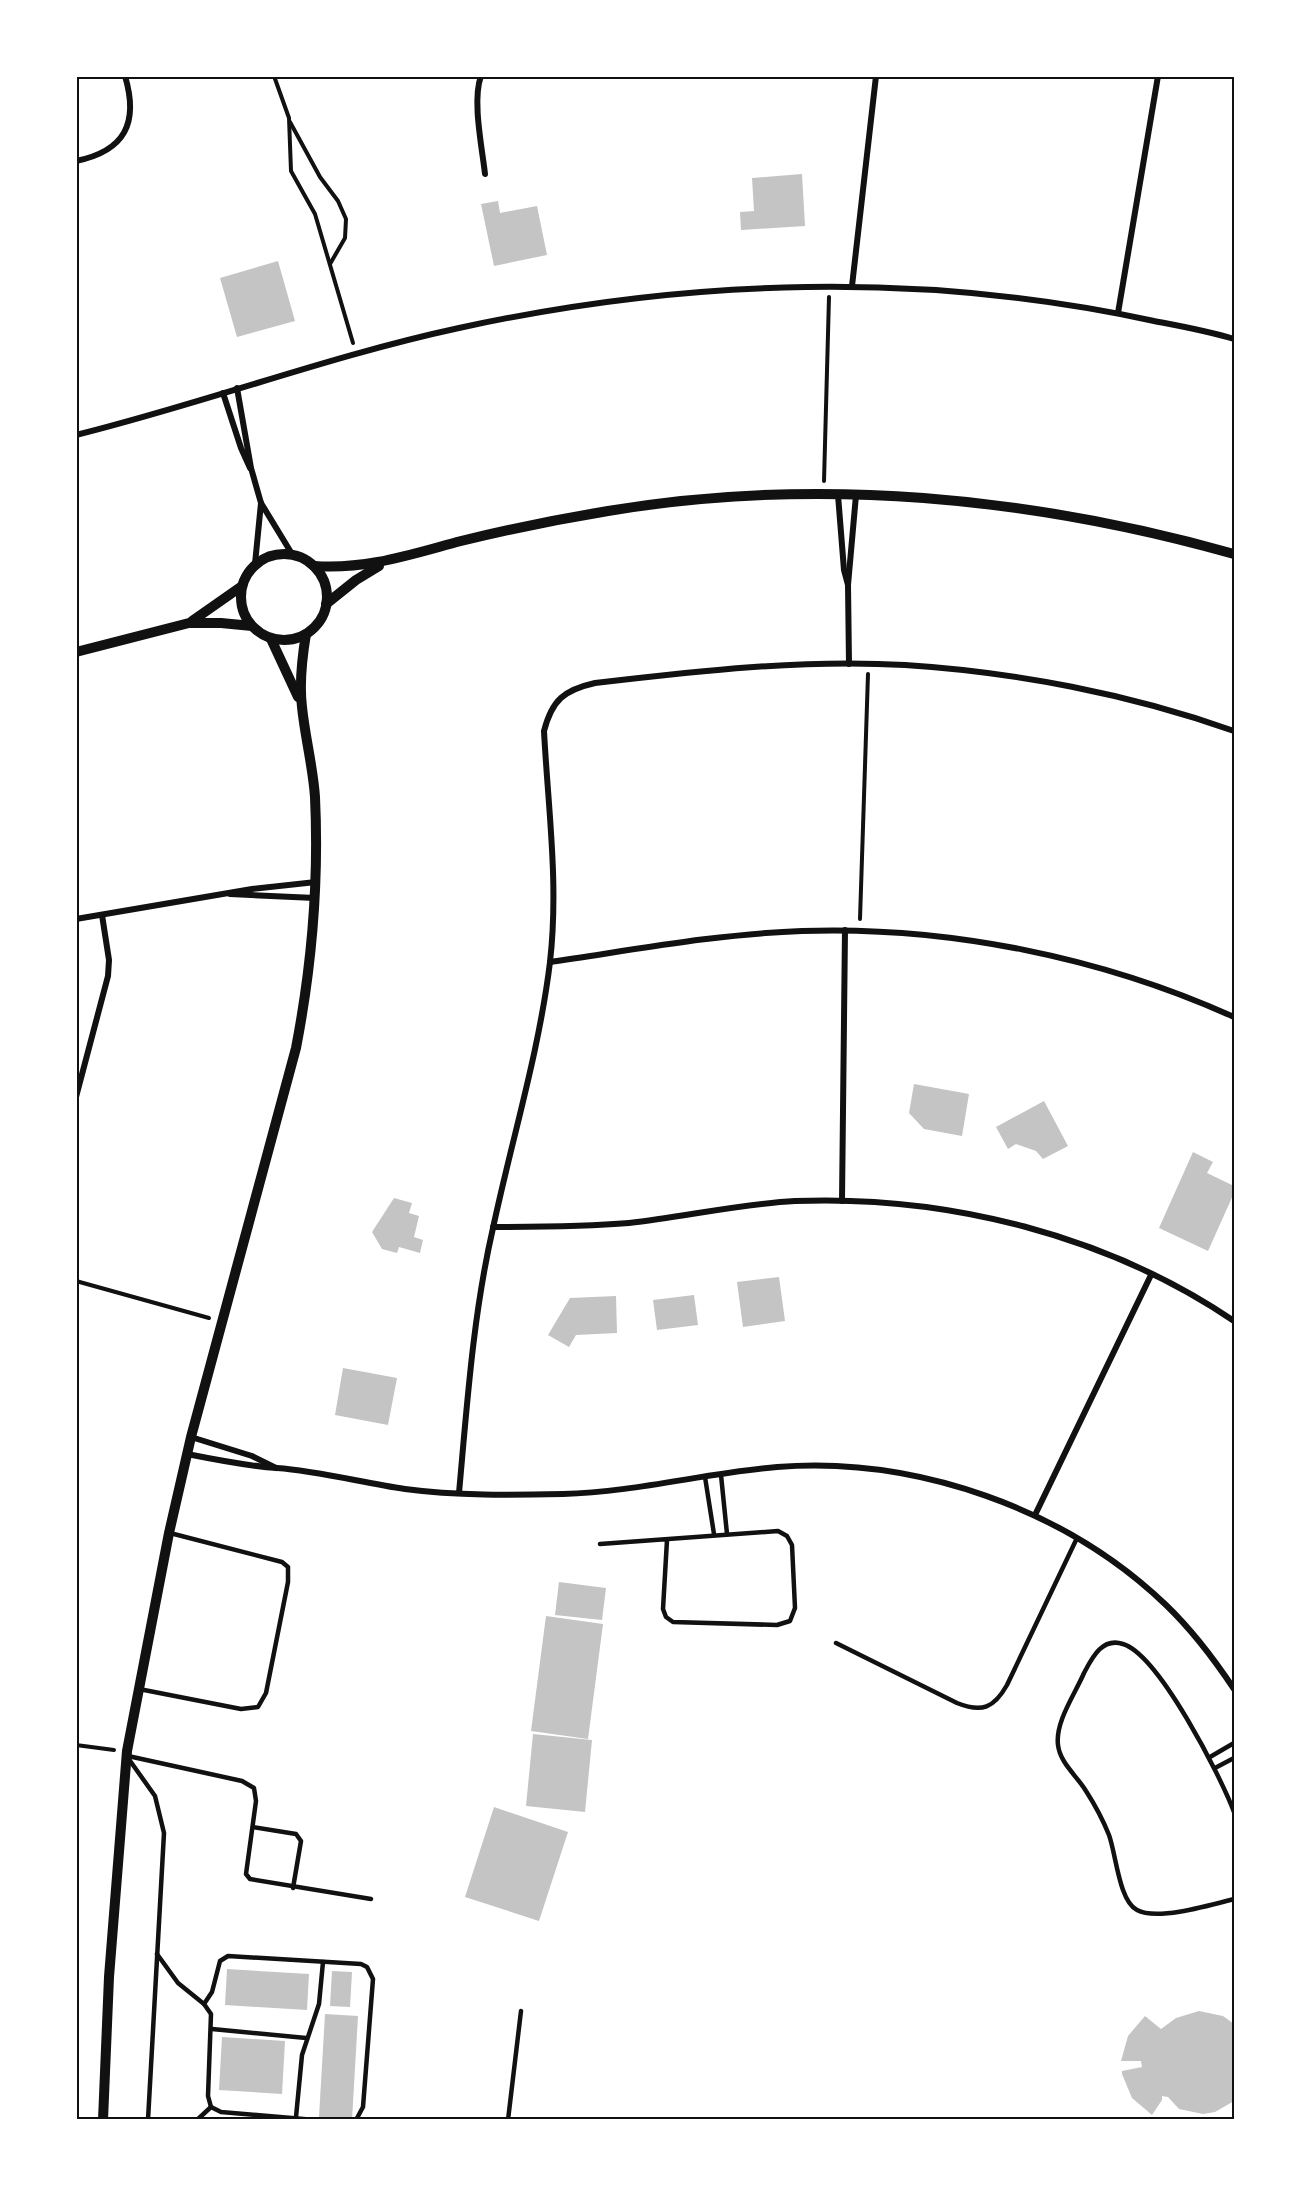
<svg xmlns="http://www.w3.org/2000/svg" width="1311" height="2196" font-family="Mulish,sans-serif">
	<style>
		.building { fill: #c4c4c4 }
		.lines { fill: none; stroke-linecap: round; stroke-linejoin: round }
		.path { stroke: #111; stroke-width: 4 }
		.service { stroke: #111; stroke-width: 4.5 }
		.minor { stroke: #111; stroke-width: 6 }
		.tertiary { stroke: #111; stroke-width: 10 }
		.neatline { fill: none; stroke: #111; stroke-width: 2 }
	</style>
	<rect width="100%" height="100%" fill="#fff"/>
	<g class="building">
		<path d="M802 174 805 226 741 230 740 212 754 211 752 178Z"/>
		<path d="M498 201 500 213 537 206 547 255 494 266 481 204Z"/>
		<path d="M278 261 295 321 237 337 220 278Z"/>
		<path d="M914 1084 969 1094 962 1136 924 1129 909 1113Z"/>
		<path d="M1044 1101 1068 1146 1043 1159 1036 1151 1016 1144 1008 1149 996 1127Z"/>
		<path d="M1193 1152 1213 1162 1207 1173 1234 1186V1193L1208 1251 1159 1228Z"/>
		<path d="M394 1198 412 1203 409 1213 419 1216 414 1237 423 1240 420 1253 399 1247 397 1253 382 1249 372 1232Z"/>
		<path d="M779 1277 785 1321 743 1327 737 1282Z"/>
		<path d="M694 1295 698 1325 657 1330 653 1300Z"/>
		<path d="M616 1296 617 1333 576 1335 569 1347 548 1335 570 1298Z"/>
		<path d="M343 1368 397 1378 388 1425 335 1415Z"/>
		<path d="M559 1582 606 1588 602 1620 555 1615Z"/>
		<path d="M546 1616 603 1624 588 1739 531 1731Z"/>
		<path d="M533 1734 592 1740 585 1812 526 1806Z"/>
		<path d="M494 1807 568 1832 539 1921 465 1897Z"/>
		<path d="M227 1969 309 1974 307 2010 225 2005Z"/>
		<path d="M332 1971 352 1972 350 2007 330 2006Z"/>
		<path d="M1199 2011 1223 2016 1234 2024V2101L1215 2112 1203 2114 1179 2109 1168 2097 1162 2096V2100L1152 2115 1132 2098 1122 2074V2071L1142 2067 1141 2061H1121L1128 2036 1145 2016 1161 2029 1176 2018Z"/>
		<path d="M325 2014 358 2016 352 2120 319 2117Z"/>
		<path d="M222 2037 285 2041 282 2094 219 2090Z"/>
	</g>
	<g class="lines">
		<g class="path">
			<path d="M274 76 289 118 291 171 315 214 353 343"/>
			<path d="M290 122 320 177 338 201 346 219 345 238 330 264"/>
			<path d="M824 481 829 297"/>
			<path d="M860 919 868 674"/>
			<path d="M76 1281 209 1318"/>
			<path d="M76 1745 114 1750"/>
		</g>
		<g class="service">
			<path d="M721 1475 727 1534"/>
			<path d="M705 1477 714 1534"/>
			<path d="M600 1544 778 1531 787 1536 792 1545 795 1608 790 1621 777 1625 673 1622 666 1617 663 1609 667 1540"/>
			<path d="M836 1643 957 1703C982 1713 994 1708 1007 1685L1077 1538"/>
			<path d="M139 1689 241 1709 258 1707 266 1693 288 1582V1567L282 1562 170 1533"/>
			<path d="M128 1756 242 1781 254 1788 256 1801 246 1874 250 1879 371 1899"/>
			<path d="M1210 1757 1234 1743"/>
			<path d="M128 1758 155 1796 164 1833 148 2120"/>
			<path d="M1215 1768 1234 1758"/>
			<path d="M1234 1812C1221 1777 1159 1655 1123 1644 1102 1637 1092 1658 1084 1673 1075 1694 1055 1722 1058 1745 1060 1763 1077 1776 1086 1791 1095 1805 1103 1820 1109 1835 1116 1854 1119 1901 1137 1910 1157 1921 1211 1905 1234 1899"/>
			<path d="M253 1827 296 1834 301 1841 293 1888"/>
			<path d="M157 1954 178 1983 204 2004 211 2014 208 2096 211 2107 221 2112 315 2120"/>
			<path d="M204 2004 212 1992 220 1961 228 1956 361 1964 367 1967 373 1979 363 2107 356 2120"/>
			<path d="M212 2029 306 2038"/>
			<path d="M296 2117 302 2055 319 2004 323 1962"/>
			<path d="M197 2120 211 2107"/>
			<path d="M508 2120 521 2011"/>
		</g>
		<g class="minor">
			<path d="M481 76C472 100 482 147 485 174"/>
			<path d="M76 161C125 151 139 123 125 76"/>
			<path d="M852 286 876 76"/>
			<path d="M1118 313 1158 76"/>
			<path d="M237 388 251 468 261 503 292 554"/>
			<path d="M223 393 241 448 250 468"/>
			<path d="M76 435C205 403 329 356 459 328 687 278 925 271 1154 321 1180 326 1208 331 1234 339"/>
			<path d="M838 495 844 570 848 585"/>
			<path d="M255 564 261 503"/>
			<path d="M849 664 848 585 856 495"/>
			<path d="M230 894 315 898"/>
			<path d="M76 919 252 889 316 882"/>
			<path d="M550 962C633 950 717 934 802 931 948 926 1101 957 1234 1017"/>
			<path d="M76 1097 108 976 109 960 102 915"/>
			<path d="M842 1201 845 930"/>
			<path d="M493 1227C538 1227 583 1227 629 1223 684 1217 739 1204 795 1201 948 1195 1107 1235 1234 1321"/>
			<path d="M191 1437 252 1456 276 1468"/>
			<path d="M187 1454C217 1460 246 1466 277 1468 319 1471 363 1483 405 1489 457 1496 511 1495 563 1494 635 1492 706 1473 777 1467 916 1456 1066 1509 1166 1605 1193 1631 1214 1659 1234 1689"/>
			<path d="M459 1493C467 1405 473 1315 493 1228 512 1139 539 1052 550 962 559 884 548 808 544 731 552 700 564 690 595 683 698 671 802 659 905 665 1015 672 1130 694 1234 731"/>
			<path d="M1035 1515 1151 1275"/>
		</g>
		<g class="tertiary">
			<circle cx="284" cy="597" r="43"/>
			<path d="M314 566C366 570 412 554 461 541 510 529 559 519 608 511 817 476 1032 497 1234 554"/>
			<path d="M326 604 356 580 379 566"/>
			<path d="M192 621 242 586"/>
			<path d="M271 639 298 697"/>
			<path d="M76 652 189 623H221L252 626"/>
			<path d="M103 2120 109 1977 127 1751 169 1533 191 1437 296 1048C312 965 319 882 315 797 313 767 305 737 302 707 299 683 302 658 306 634"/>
		</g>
	</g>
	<rect width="1311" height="2196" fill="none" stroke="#ffffff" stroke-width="156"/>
	<rect x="78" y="78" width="1155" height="2040" class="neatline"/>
</svg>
